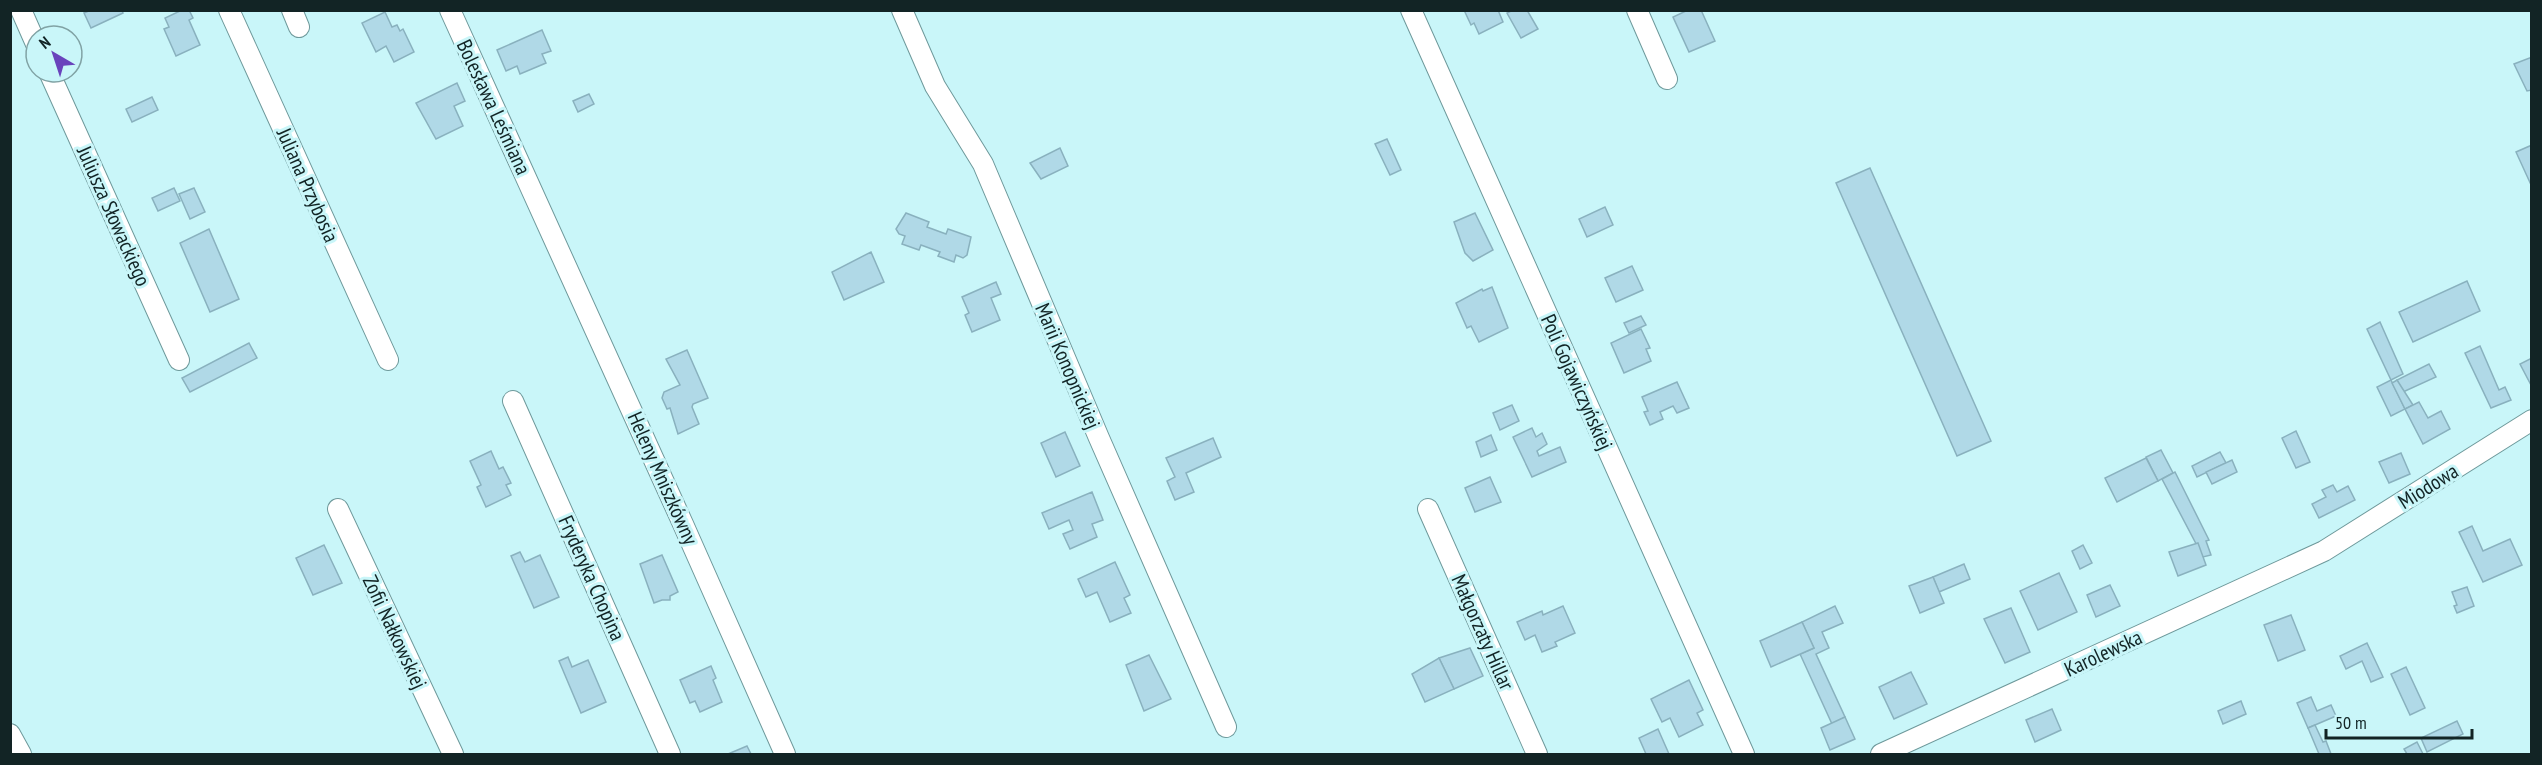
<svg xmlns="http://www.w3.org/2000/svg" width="2542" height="765" font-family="'PT Sans Narrow',sans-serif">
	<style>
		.building { fill: #b0d9e7; stroke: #89b1be; stroke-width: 1.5 }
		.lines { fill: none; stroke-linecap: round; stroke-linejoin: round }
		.minor-casing { stroke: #6e999b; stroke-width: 22 }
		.minor { stroke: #fff; stroke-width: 20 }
		.labels { text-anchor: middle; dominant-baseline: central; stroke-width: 6; stroke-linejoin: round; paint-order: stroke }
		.street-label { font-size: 21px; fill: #122425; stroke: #c9f6f9 }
	</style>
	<rect width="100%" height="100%" fill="#c9f6f9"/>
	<g class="building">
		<path d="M91 10H122L123 13 91 28 84 13Z"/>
		<path d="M182 10H189L193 18 189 20 200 45 176 56 164 29 169 27 165 18Z"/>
		<path d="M1464 10H1498L1503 22 1479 34 1474 23 1471 25Z"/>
		<path d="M1513 10H1527L1538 29 1521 38 1507 13Z"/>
		<path d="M1688 10H1701L1715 41 1689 52 1673 17Z"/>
		<path d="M385 12 392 27 397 25 400 31 403 29 414 52 394 62 386 46 376 52 362 23Z"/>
		<path d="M542 30 551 51 542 54 546 63 520 74 517 66 506 71 497 50Z"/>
		<path d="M2532 57V90L2527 91 2514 64Z"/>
		<path d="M457 83 465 101 454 106 463 126 436 139 416 103Z"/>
		<path d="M589 94 594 104 578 112 573 101Z"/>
		<path d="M152 97 158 110 132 122 126 109Z"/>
		<path d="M1387 139 1401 170 1390 175 1375 144Z"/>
		<path d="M2532 145V187L2516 152Z"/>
		<path d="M1060 148 1068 166 1041 179 1030 163Z"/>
		<path d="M1870 168 1991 441 1957 456 1836 183Z"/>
		<path d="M174 188 180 201 158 211 152 198Z"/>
		<path d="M194 188 205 212 190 219 179 194Z"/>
		<path d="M1605 207 1613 225 1587 237 1579 219Z"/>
		<path d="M906 213 929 222 927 227 946 234 948 229 971 237 967 255 963 258 956 255 954 262 938 256 940 252 921 245 919 250 902 244 905 236 899 234 896 229Z"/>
		<path d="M1475 213 1493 250 1473 261 1465 253 1454 222Z"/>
		<path d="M209 229 239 299 210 312 180 243Z"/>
		<path d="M871 252 884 282 844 300 832 272Z"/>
		<path d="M1632 266 1643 290 1616 302 1605 278Z"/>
		<path d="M2467 281 2480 311 2413 342 2399 312Z"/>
		<path d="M996 282 1001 294 991 298 1000 320 972 332 965 315 969 313 962 297Z"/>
		<path d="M1492 287 1508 328 1479 342 1471 326 1467 328 1456 303 1482 289 1483 291Z"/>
		<path d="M1641 316 1646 325 1629 333 1624 323Z"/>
		<path d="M2380 322 2403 374 2391 380 2367 329Z"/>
		<path d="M1641 329 1650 348 1646 349 1651 361 1624 373 1611 343Z"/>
		<path d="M249 343 257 358 190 392 182 378Z"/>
		<path d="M2480 346 2499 390 2505 387 2511 400 2491 408 2465 353Z"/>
		<path d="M687 350 708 398 693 404 692 407 699 424 678 434 670 408 667 409 662 398 664 392 680 385 666 359Z"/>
		<path d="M2532 358V387L2520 364Z"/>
		<path d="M2429 364 2436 377 2403 392 2397 380Z"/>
		<path d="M2391 380 2405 409 2391 416 2377 387Z"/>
		<path d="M2397 380 2413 405 2405 409 2392 383Z"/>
		<path d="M1677 382 1689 408 1677 413 1673 406 1660 412 1663 419 1650 425 1644 412 1648 411 1642 397Z"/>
		<path d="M2419 402 2428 418 2441 411 2450 429 2423 444 2405 409Z"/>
		<path d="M1512 405 1519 421 1500 430 1493 413Z"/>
		<path d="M1532 428 1536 437 1542 433 1547 444 1537 451 1539 456 1560 447 1566 462 1532 477 1513 437Z"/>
		<path d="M2296 431 2310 462 2296 468 2282 438Z"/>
		<path d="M1065 432 1080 466 1056 477 1041 443Z"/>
		<path d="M1491 435 1497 450 1481 457 1476 442Z"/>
		<path d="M1213 438 1221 457 1186 473 1194 492 1175 500 1167 481 1175 477 1166 458Z"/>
		<path d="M2161 450 2173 473 2158 481 2146 457Z"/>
		<path d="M491 451 499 469 503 467 511 483 506 485 511 495 486 507 477 487 481 485 470 461Z"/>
		<path d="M2220 452 2226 463 2197 477 2192 466Z"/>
		<path d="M2401 453 2410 474 2389 483 2379 462Z"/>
		<path d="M2146 458 2158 481 2117 502 2105 478Z"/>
		<path d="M2232 460 2237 472 2212 484 2206 472Z"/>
		<path d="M2175 472 2209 540 2206 541 2211 555 2203 557 2162 479Z"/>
		<path d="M1490 477 1501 502 1475 512 1465 488Z"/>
		<path d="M2333 485 2337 492 2348 486 2355 500 2319 518 2312 504 2326 497 2322 490Z"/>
		<path d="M1092 492 1103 520 1092 524 1097 537 1070 549 1063 534 1073 530 1069 520 1049 529 1042 513Z"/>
		<path d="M2472 526 2483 551 2510 539 2522 565 2483 582 2459 532Z"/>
		<path d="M2198 543 2206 565 2178 576 2169 552Z"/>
		<path d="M324 545 342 583 313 595 296 558Z"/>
		<path d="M2083 545 2092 563 2080 569 2072 551Z"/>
		<path d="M520 552 525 562 540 555 559 597 534 608 511 556Z"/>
		<path d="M662 555 678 592 670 596V600H662L654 603 640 564Z"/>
		<path d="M1115 562 1130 595 1124 598 1131 613 1110 622 1097 592 1086 597 1078 579Z"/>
		<path d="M1964 564 1970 579 1939 592 1933 577Z"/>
		<path d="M2059 573 2077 612 2038 630 2020 591Z"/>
		<path d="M1933 577 1944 603 1920 613 1909 586Z"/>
		<path d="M2110 585 2120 606 2096 617 2087 595Z"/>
		<path d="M2467 587 2474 606 2457 613 2454 606 2457 605 2452 592Z"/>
		<path d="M1563 606 1575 633 1555 642 1557 646 1542 652 1535 635 1525 640 1517 622 1542 611 1543 615Z"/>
		<path d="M1835 606 1843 623 1822 632 1829 648 1816 654 1845 717 1832 724 1800 654 1814 648 1802 622Z"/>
		<path d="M2011 608 2030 652 2005 663 1984 619Z"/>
		<path d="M2291 615 2305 650 2278 661 2264 625Z"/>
		<path d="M1802 622 1814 648 1771 667 1760 641Z"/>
		<path d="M2367 643 2383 677 2371 682 2362 661 2346 669 2340 656Z"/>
		<path d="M1470 648 1483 676 1454 689 1439 658Z"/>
		<path d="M1149 655 1171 699 1144 711 1126 665Z"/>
		<path d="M568 657 572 667 588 660 606 702 581 713 559 661Z"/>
		<path d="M1439 658 1454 689 1425 702 1412 674Z"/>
		<path d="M711 666 716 678 713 680 722 702 700 712 695 701 690 703 680 680Z"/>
		<path d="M2406 667 2425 708 2410 715 2391 674Z"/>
		<path d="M1911 672 1927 704 1894 719 1879 687Z"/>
		<path d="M1689 680 1703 710 1697 713 1703 725 1679 737 1670 718 1662 722 1651 699Z"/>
		<path d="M2311 697 2317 711 2331 705 2336 716 2308 728 2297 703Z"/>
		<path d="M2241 701 2246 714 2223 724 2218 711Z"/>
		<path d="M2052 709 2061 730 2035 742 2026 720Z"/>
		<path d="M1845 717 1855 739 1830 750 1821 728Z"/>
		<path d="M2457 721 2463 734 2427 752 2421 738Z"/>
		<path d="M2315 725 2323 742 2326 741 2331 754H2319L2308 728Z"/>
		<path d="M1658 729 1669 754H1646L1639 738Z"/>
		<path d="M2417 742 2423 754H2407L2404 749Z"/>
		<path d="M747 746 751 754H728Z"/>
	</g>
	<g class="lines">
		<defs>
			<g id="minor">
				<path d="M21 10 36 44"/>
				<path d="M229 10 388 360"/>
				<path d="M292 10 299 27"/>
				<path d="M450 10 683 524 785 754"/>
				<path d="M902 10 935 86 983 164 1099 438 1226 727"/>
				<path d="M1411 10 1744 754"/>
				<path d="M1637 10 1667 79"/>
				<path d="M49 72 179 360"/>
				<path d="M513 401 670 754"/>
				<path d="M338 509 453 754"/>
				<path d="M1428 509 1537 754"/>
				<path d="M10 734 21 754"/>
				<path d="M1881 754 2324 551 2532 420"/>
			</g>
		</defs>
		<use href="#minor" class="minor-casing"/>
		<use href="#minor" class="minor"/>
	</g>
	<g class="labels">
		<g class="street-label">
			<text transform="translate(494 107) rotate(65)">Bolesława Leśmiana</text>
			<text transform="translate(308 185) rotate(66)">Juliana Przybosia</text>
			<text transform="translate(114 216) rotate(66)">Juliusza Słowackiego</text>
			<text transform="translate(1068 366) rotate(67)">Marii Konopnickiej</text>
			<text transform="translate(1577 382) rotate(66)">Poli Gojawiczyńskiej</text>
			<text transform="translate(663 478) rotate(66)">Heleny Mniszkówny</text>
			<text transform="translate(2428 486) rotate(-32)">Miodowa</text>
			<text transform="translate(592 578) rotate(66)">Fryderyka Chopina</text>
			<text transform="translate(395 632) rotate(65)">Zofii Nałkowskiej</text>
			<text transform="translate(1483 632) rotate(66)">Małgorzaty Hillar</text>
			<text transform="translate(2103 653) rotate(-25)">Karolewska</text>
		</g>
	</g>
	<rect width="2542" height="765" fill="none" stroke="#122425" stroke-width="24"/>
	<g transform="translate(54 54) rotate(321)"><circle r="28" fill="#c9f6f9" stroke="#80a2a4" stroke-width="1.5"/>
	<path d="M0-4.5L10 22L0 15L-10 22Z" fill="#6943bc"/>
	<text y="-9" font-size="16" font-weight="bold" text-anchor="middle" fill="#122425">N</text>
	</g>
	<path d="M2326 729v9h146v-9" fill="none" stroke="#122425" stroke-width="3"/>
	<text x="2335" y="729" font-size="18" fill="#122425" stroke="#c9f6f9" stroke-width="4.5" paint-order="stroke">50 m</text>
</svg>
